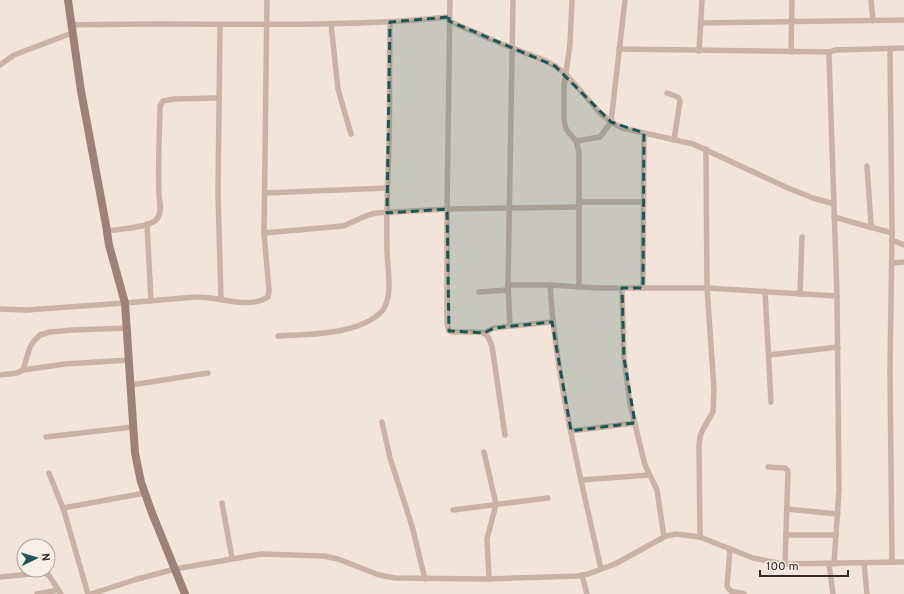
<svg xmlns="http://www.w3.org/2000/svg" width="904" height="594" font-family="Overpass,sans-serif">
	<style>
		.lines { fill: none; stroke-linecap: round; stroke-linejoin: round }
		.street { stroke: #cab3a5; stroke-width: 5.5 }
		.secondary { stroke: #9d8277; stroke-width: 8 }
		.marked { fill: #1c5756; fill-opacity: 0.2; stroke: #1c5756; stroke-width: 3; stroke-dasharray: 8 5; stroke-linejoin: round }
	</style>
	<rect width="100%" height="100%" fill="#f2e4d9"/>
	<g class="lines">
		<g class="street">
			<path d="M450 0 447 209V323L449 331 452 332H480C488 333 489 339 492 346L505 435"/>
			<path d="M572 0 570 44 564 87V120L566 129 576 141 579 152V287"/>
			<path d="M871 0 873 21"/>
			<path d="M449 21 497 42 544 60 555 66 565 73 600 113 611 122 622 128 693 144 788 188 813 198 834 204"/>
			<path d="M701 23 904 20"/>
			<path d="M331 24 338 89 351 134"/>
			<path d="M71 25C197 21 323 30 449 17"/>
			<path d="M220 25 218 194 221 299"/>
			<path d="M619 49 829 52"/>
			<path d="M890 49 892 233 890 371 892 562"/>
			<path d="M699 51 702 0"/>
			<path d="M791 52 792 0"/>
			<path d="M0 65 14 55 72 33"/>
			<path d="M667 93 678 97 680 101 674 140"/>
			<path d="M576 141 600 137 611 122 625 0"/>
			<path d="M867 166 871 225 874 228 892 233"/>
			<path d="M265 193 387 188"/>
			<path d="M579 202H644"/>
			<path d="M834 217 873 228"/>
			<path d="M147 224 151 301"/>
			<path d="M107 231C118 229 150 228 157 219 162 213 160 202 159 195 158 167 159 140 160 112V106L163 101 174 99 219 98"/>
			<path d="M264 233 343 226C354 222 364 215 376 213L447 209 579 207"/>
			<path d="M892 240 904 245"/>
			<path d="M892 263 904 262"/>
			<path d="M508 285H550L598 288H707L837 296"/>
			<path d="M550 285C556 381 580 475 601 569"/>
			<path d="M622 288 624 358 630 404 645 465 657 490 664 537"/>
			<path d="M643 288 644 133"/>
			<path d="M765 291 771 402"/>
			<path d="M479 292 508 290"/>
			<path d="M800 294 802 237"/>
			<path d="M0 309 26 310 125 303 196 297C218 296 248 310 268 297L269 290 264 233 267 0"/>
			<path d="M510 326 508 285 513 0"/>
			<path d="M484 333 494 328 552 322"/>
			<path d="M278 336C309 334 360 335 382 311 394 297 387 266 387 249 386 213 388 178 389 143 390 103 389 62 390 22"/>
			<path d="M769 355 838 347"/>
			<path d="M23 370 65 364 129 360"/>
			<path d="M0 375 17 373 23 370 30 347 34 341 40 335 50 332 73 330 128 328"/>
			<path d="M131 385 208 373"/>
			<path d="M382 422 390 458 412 526 425 579"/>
			<path d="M571 431 635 423"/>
			<path d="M46 437 133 427"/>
			<path d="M484 452 496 504 487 539 489 579"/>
			<path d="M768 467 785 468 788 471 785 564"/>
			<path d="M49 473 64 511 88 594"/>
			<path d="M581 480 649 475"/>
			<path d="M222 503 232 558"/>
			<path d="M63 508 145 493"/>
			<path d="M787 509 838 514"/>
			<path d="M453 510 548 498"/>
			<path d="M786 535H836"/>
			<path d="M700 537 699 446 700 437 702 431 713 412 714 389 707 288 706 149"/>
			<path d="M730 549 727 586C730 594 737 591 744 594"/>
			<path d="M864 563 867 594"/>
			<path d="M829 564 833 594"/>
			<path d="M834 564 839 490 837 296 829 56V52L836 50 904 48"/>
			<path d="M582 575 587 594"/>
			<path d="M0 577 41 573 48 574 61 594"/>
			<path d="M37 594 58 590"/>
			<path d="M91 594 134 580 175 569 261 554 324 556 338 559 379 575 395 578 486 579 578 576 588 574 615 564 666 536 676 534 700 537 753 558 783 564 904 562"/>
		</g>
		<path class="secondary" d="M68 0 81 91 106 225 109 245 125 303 135 453 141 482 152 513 185 594"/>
	</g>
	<path class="marked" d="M449 17V21L555 66 611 122 644 133 643 288H622L624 358 635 423 571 431 552 322 494 328 484 333 449 331 447 209 387 213 390 22Z"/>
	<g transform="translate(36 558) rotate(85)"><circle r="19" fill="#f9efe6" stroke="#aba09a"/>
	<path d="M0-3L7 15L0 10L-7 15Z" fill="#1c5756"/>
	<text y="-6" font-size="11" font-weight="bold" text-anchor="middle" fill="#352a27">N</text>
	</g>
	<path d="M760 570v6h88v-6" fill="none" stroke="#352a27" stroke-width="2"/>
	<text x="766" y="570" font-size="12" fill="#352a27" stroke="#f9efe6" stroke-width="3" paint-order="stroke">100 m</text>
</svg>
